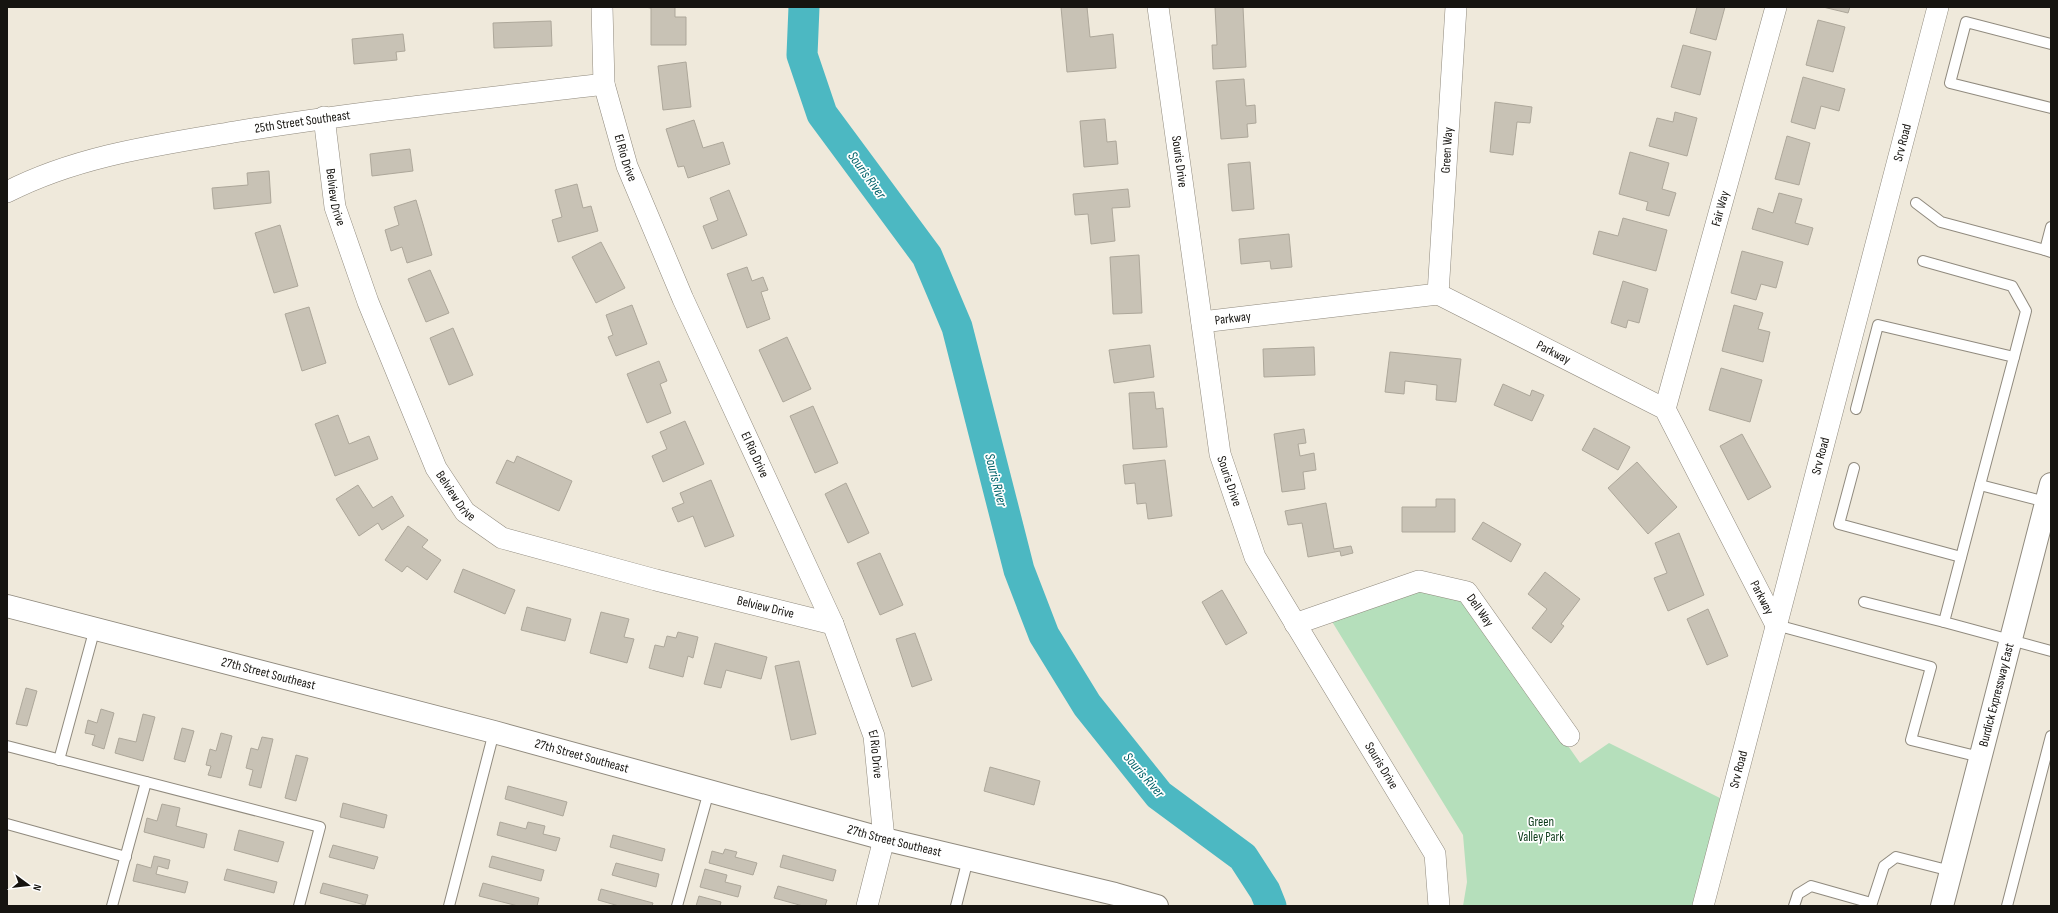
<svg xmlns="http://www.w3.org/2000/svg" width="2058" height="913" font-family="'Sofia Sans Condensed',sans-serif">
	<style>
		.green { fill: #b5dfbb }
		.lines { fill: none; stroke-linecap: round; stroke-linejoin: round }
		.river { stroke: #4cb8c2; stroke-width: 31 }
		.building { fill: #c8c2b5; stroke: #ada79a }
		.service-casing { stroke: #908a7e; stroke-width: 12 }
		.minor-casing { stroke: #908a7e; stroke-width: 22 }
		.tertiary-casing { stroke: #908a7e; stroke-width: 24 }
		.primary-casing { stroke: #908a7e; stroke-width: 24 }
		.service { stroke: #fff; stroke-width: 10 }
		.minor { stroke: #fff; stroke-width: 21 }
		.tertiary { stroke: #fff; stroke-width: 22 }
		.primary { stroke: #fff; stroke-width: 22 }
		.labels { text-anchor: middle; dominant-baseline: central; stroke-width: 3.5; stroke-linejoin: round; paint-order: stroke }
		.street-label { font-size: 13px; fill: #161410; stroke: #fff }
		.park-label { font-size: 13px; fill: #0a3917; stroke: #fff }
		.water-label { font-size: 14px; font-style: italic; fill: #02636a; stroke: #fff }
	</style>
	<rect width="100%" height="100%" fill="#efe9db"/>
	<path class="green" d="M1417 584 1463 596 1580 763 1609 743 1720 798 1694 906H1463L1467 882 1463 835 1328 615Z"/>
	<g class="lines">
		<path class="river" d="M804 7 802 55 822 114 927 256 957 327 1019 570 1044 635 1087 705 1159 795 1243 857 1265 891 1271 906"/>
	</g>
	<g class="building">
		<path d="M645 7H675V17H686V45H651V8Z"/>
		<path d="M1061 7H1087L1090 37 1113 34 1116 68 1067 72Z"/>
		<path d="M1215 7H1243L1246 67 1213 69 1212 45H1217Z"/>
		<path d="M1697 7H1725L1716 40 1690 33Z"/>
		<path d="M1823 7H1850L1848 13Z"/>
		<path d="M1818 20 1845 27 1833 72 1806 65Z"/>
		<path d="M551 21 552 46 494 48 493 23Z"/>
		<path d="M403 34 405 51 396 52 397 60 354 64 352 39Z"/>
		<path d="M1683 45 1711 52 1700 95 1671 87Z"/>
		<path d="M686 62 691 107 663 110 658 66Z"/>
		<path d="M1803 77 1845 89 1839 111 1821 106 1815 129 1791 122Z"/>
		<path d="M1244 79 1246 106 1255 105 1256 123 1247 124 1248 137 1221 139 1216 81Z"/>
		<path d="M1495 102 1532 107 1530 123 1517 122 1513 155 1490 152Z"/>
		<path d="M1675 112 1697 118 1687 156 1649 146 1657 118 1673 122Z"/>
		<path d="M1105 119 1107 142 1116 141 1118 164 1084 167 1080 121Z"/>
		<path d="M694 120 703 148 723 142 730 164 688 178 684 166 678 167 666 129Z"/>
		<path d="M1787 136 1810 143 1799 185 1775 179Z"/>
		<path d="M410 149 413 171 372 176 370 154Z"/>
		<path d="M1630 152 1669 163 1662 189 1676 193 1669 216 1646 210 1648 202 1619 194Z"/>
		<path d="M1250 162 1254 209 1232 211 1228 164Z"/>
		<path d="M269 171 271 203 214 209 212 188 248 185 247 173Z"/>
		<path d="M577 184 583 208 591 206 598 231 558 242 552 220 562 217 555 190Z"/>
		<path d="M1128 189 1130 207 1112 208 1115 241 1091 244 1088 214 1075 215 1073 194Z"/>
		<path d="M729 190 747 235 712 249 703 226 718 220 710 198Z"/>
		<path d="M1779 193 1802 199 1795 223 1813 228 1808 245 1752 229 1758 208 1773 213Z"/>
		<path d="M416 200 432 255 407 263 402 247 391 251 385 230 399 225 394 207Z"/>
		<path d="M1623 218 1667 230 1656 271 1593 254 1599 231 1618 236Z"/>
		<path d="M280 225 298 286 274 293 255 233Z"/>
		<path d="M1289 234 1292 267 1271 269 1270 261 1241 264 1239 239Z"/>
		<path d="M601 242 625 288 596 303 572 257Z"/>
		<path d="M1742 251 1783 262 1776 288 1761 284 1756 300 1731 293Z"/>
		<path d="M1139 255 1142 313 1113 314 1110 257Z"/>
		<path d="M747 267 752 281 763 277 768 290 761 292 770 319 747 328 727 274Z"/>
		<path d="M430 270 449 313 426 322 408 279Z"/>
		<path d="M1623 281 1648 289 1639 323 1628 320 1626 328 1611 323Z"/>
		<path d="M632 305 647 344 616 356 608 337 613 335 606 315Z"/>
		<path d="M1734 305 1763 313 1758 329 1770 332 1763 362 1722 351Z"/>
		<path d="M309 307 326 363 302 371 285 314Z"/>
		<path d="M453 328 473 375 449 385 430 338Z"/>
		<path d="M787 337 811 389 783 402 759 350Z"/>
		<path d="M1150 345 1154 377 1114 383 1109 350Z"/>
		<path d="M1314 347 1315 375 1264 377 1263 349Z"/>
		<path d="M1390 352 1461 359 1456 402 1436 400 1437 385 1405 381 1404 394 1385 392Z"/>
		<path d="M659 361 667 381 660 384 671 413 647 423 627 374Z"/>
		<path d="M1721 368 1762 380 1750 422 1709 410Z"/>
		<path d="M1503 384 1530 396 1532 390 1544 395 1532 421 1494 405Z"/>
		<path d="M1154 392 1156 409 1163 408 1167 447 1133 449 1129 393Z"/>
		<path d="M813 406 838 463 815 473 790 416Z"/>
		<path d="M338 415 349 444 369 436 378 459 335 476 315 424Z"/>
		<path d="M685 421 704 464 663 482 652 456 667 449 660 432Z"/>
		<path d="M1594 428 1630 447 1618 470 1582 450Z"/>
		<path d="M1304 429 1306 443 1298 444 1300 456 1314 453 1316 470 1303 472 1305 489 1282 492 1274 434Z"/>
		<path d="M1742 434 1771 487 1748 500 1720 446Z"/>
		<path d="M517 456 572 481 559 511 496 483 507 460 514 463Z"/>
		<path d="M1165 460 1172 516 1148 519 1146 503 1137 504 1135 483 1125 484 1123 465Z"/>
		<path d="M1637 462 1677 507 1648 534 1608 488Z"/>
		<path d="M711 480 734 536 705 547 693 516 678 522 672 508 684 503 680 493Z"/>
		<path d="M846 483 869 533 848 543 825 494Z"/>
		<path d="M358 485 373 508 392 496 404 516 382 530 378 523 359 536 336 499Z"/>
		<path d="M1436 499H1455V532H1402V507H1436Z"/>
		<path d="M1326 503 1334 549 1351 546 1353 553 1341 556 1340 551 1308 557 1302 523 1288 525 1285 511Z"/>
		<path d="M1483 522 1521 544 1511 562 1472 539Z"/>
		<path d="M408 526 428 540 422 547 441 560 427 580 407 566 402 572 385 560Z"/>
		<path d="M1679 533 1704 595 1668 611 1654 578 1667 573 1655 543Z"/>
		<path d="M880 553 903 605 880 615 857 563Z"/>
		<path d="M463 569 515 590 505 614 454 592Z"/>
		<path d="M1545 572 1580 599 1561 624 1564 626 1551 643 1532 628 1547 609 1528 594Z"/>
		<path d="M1222 590 1247 633 1226 645 1202 602Z"/>
		<path d="M527 607 571 619 565 641 521 630Z"/>
		<path d="M1708 609 1728 656 1707 665 1687 619Z"/>
		<path d="M601 612 629 619 624 637 634 639 627 663 590 653Z"/>
		<path d="M678 632 698 637 693 658 688 656 683 677 649 668 655 645 664 647 667 636 676 638Z"/>
		<path d="M915 633 932 680 912 687 896 639Z"/>
		<path d="M715 643 767 657 761 679 726 670 721 688 704 684Z"/>
		<path d="M799 661 816 734 791 740 775 666Z"/>
		<path d="M26 688 37 691 27 726 16 724Z"/>
		<path d="M101 709 114 713 104 749 92 745 95 735 85 733 88 720 97 723Z"/>
		<path d="M143 714 155 717 143 761 115 753 119 738 136 742Z"/>
		<path d="M182 728 194 731 185 762 174 759Z"/>
		<path d="M221 733 232 736 221 778 208 775 211 766 206 765 210 749 216 751Z"/>
		<path d="M262 737 273 739 261 788 249 785 253 770 246 768 251 748 258 750Z"/>
		<path d="M296 755 308 758 296 801 285 798Z"/>
		<path d="M990 767 1040 781 1034 805 984 791Z"/>
		<path d="M508 786 567 802 563 816 505 799Z"/>
		<path d="M343 803 387 815 384 828 340 817Z"/>
		<path d="M162 804 180 808 176 826 207 834 204 848 144 832 147 818 157 821Z"/>
		<path d="M500 822 526 829 528 822 545 826 543 834 560 838 556 851 497 835Z"/>
		<path d="M239 830 284 842 278 862 234 850Z"/>
		<path d="M613 835 665 849 662 861 610 847Z"/>
		<path d="M333 845 378 857 374 869 329 857Z"/>
		<path d="M725 849 737 852 735 857 757 863 753 875 709 863 712 851 723 854Z"/>
		<path d="M783 855 836 870 833 881 780 867Z"/>
		<path d="M154 856 170 860 168 869 158 866 156 874 188 882 185 893 133 881 137 864 151 868Z"/>
		<path d="M492 856 544 870 541 881 489 867Z"/>
		<path d="M616 863 659 874 656 887 612 875Z"/>
		<path d="M227 869 277 882 274 893 224 880Z"/>
		<path d="M705 869 727 875 725 882 741 886 738 897 700 887Z"/>
		<path d="M323 883 368 895 365 905 320 893Z"/>
		<path d="M483 883 539 898 537 906H518L479 896Z"/>
		<path d="M778 886 827 900 825 906H803L774 898Z"/>
		<path d="M601 889 653 903 652 906H619L598 900Z"/>
		<path d="M699 896 721 902 720 906H696Z"/>
	</g>
	<g class="lines">
		<defs>
			<g id="service">
				<path d="M2051 44 1966 22 1950 83 2051 108"/>
				<path d="M1916 203 1941 222 2045 250"/>
				<path d="M2051 227 2045 250 2051 252"/>
				<path d="M1923 261 2012 286 2026 311 2014 357"/>
				<path d="M1856 409 1878 325 2014 357 1980 485 2046 502"/>
				<path d="M1854 468 1839 524 1961 557"/>
				<path d="M1980 485 1944 622 2051 651"/>
				<path d="M1864 602 1944 622"/>
				<path d="M1776 625 1931 667 1911 740 1980 757"/>
				<path d="M7 746 320 827 299 906"/>
				<path d="M59 760 95 628"/>
				<path d="M7 824 126 857"/>
				<path d="M112 906 146 782"/>
				<path d="M449 906 494 732"/>
				<path d="M677 906 709 791"/>
				<path d="M956 906 968 859"/>
				<path d="M1794 906 1798 894 1811 886 1871 903"/>
				<path d="M1871 906 1884 866 1896 857 1951 871"/>
				<path d="M2007 906 2051 736"/>
			</g>
			<g id="minor">
				<path id="s1" d="M602 7 604 84 627 166 683 299 833 624 874 736 884 839 867 906"/>
				<path id="s2" d="M1158 7 1220 454 1255 557 1435 854 1439 906"/>
				<path id="s3" d="M324 117 335 207 368 302 436 468 465 512 502 538 656 580 833 624"/>
				<path id="s4" d="M7 192C77 156 157 145 234 132 357 112 481 99 604 84"/>
				<path id="s5" d="M1438 294 1456 7"/>
				<path id="s6" d="M1202 322 1438 294 1665 409 1776 625"/>
				<path id="s7" d="M1665 409 1776 7"/>
				<path id="s8" d="M1295 624 1419 581 1467 592 1569 736"/>
				<path id="s9" d="M1703 906 1938 7"/>
			</g>
			<g id="tertiary">
				<path id="s10" d="M7 606 494 732 884 839 1115 894 1157 906"/>
			</g>
			<g id="primary">
				<path id="s11" d="M1942 906 2051 484"/>
			</g>
		</defs>
		<use href="#service" class="service-casing"/>
		<use href="#minor" class="minor-casing"/>
		<use href="#tertiary" class="tertiary-casing"/>
		<use href="#primary" class="primary-casing"/>
		<use href="#service" class="service"/>
		<use href="#minor" class="minor"/>
		<use href="#tertiary" class="tertiary"/>
		<use href="#primary" class="primary"/>
	</g>
	<g class="labels">
		<g class="street-label">
			<text stroke="none"><textPath href="#s4" startOffset="305">25th Street Southeast</textPath></text>
			<text stroke="none"><textPath href="#s9" startOffset="789">Srv Road</textPath></text>
			<text stroke="none"><textPath href="#s5" startOffset="144">Green Way</textPath></text>
			<text stroke="none"><textPath href="#s1" startOffset="154">El Rio Drive</textPath></text>
			<text stroke="none"><textPath href="#s2" startOffset="156">Souris Drive</textPath></text>
			<text stroke="none"><textPath href="#s3" startOffset="81">Belview Drive</textPath></text>
			<text stroke="none"><textPath href="#s7" startOffset="208">Fair Way</textPath></text>
			<text stroke="none"><textPath href="#s6" startOffset="31">Parkway</textPath></text>
			<text stroke="none"><textPath href="#s6" startOffset="367">Parkway</textPath></text>
			<text stroke="none"><textPath href="#s1" startOffset="478">El Rio Drive</textPath></text>
			<text stroke="none"><textPath href="#s9" startOffset="465">Srv Road</textPath></text>
			<text stroke="none"><textPath href="#s2" startOffset="480">Souris Drive</textPath></text>
			<text stroke="none"><textPath href="#s3" startOffset="405">Belview Drive</textPath></text>
			<text stroke="none"><textPath href="#s6" startOffset="704">Parkway</textPath></text>
			<text stroke="none"><textPath href="#s3" startOffset="741">Belview Drive</textPath></text>
			<text stroke="none"><textPath href="#s8" startOffset="203">Dell Way</textPath></text>
			<text stroke="none"><textPath href="#s10" startOffset="270">27th Street Southeast</textPath></text>
			<text stroke="none"><textPath href="#s11" startOffset="218">Burdick Expressway East</textPath></text>
			<text stroke="none"><textPath href="#s1" startOffset="802">El Rio Drive</textPath></text>
			<text stroke="none"><textPath href="#s10" startOffset="594">27th Street Southeast</textPath></text>
			<text stroke="none"><textPath href="#s2" startOffset="804">Souris Drive</textPath></text>
			<text stroke="none"><textPath href="#s9" startOffset="141">Srv Road</textPath></text>
			<text stroke="none"><textPath href="#s10" startOffset="918">27th Street Southeast</textPath></text>
		</g>
		<g class="park-label">
			<text x="1541" y="822">Green<tspan x="1541" dy="15">Valley Park</tspan></text>
		</g>
		<g class="water-label">
			<text transform="translate(867 175) rotate(54)">Souris River</text>
			<text transform="translate(996 480) rotate(76)">Souris River</text>
			<text transform="translate(1144 775) rotate(49)">Souris River</text>
		</g>
	</g>
	<rect width="2058" height="913" fill="none" stroke="#161410" stroke-width="16"/>
	<g transform="translate(28 885) rotate(105)" stroke="#ffffff" stroke-width="3" paint-order="stroke">
	<path d="M0-3L7 15L0 10L-7 15Z" fill="#161410"/>
	<text y="-6" font-size="11" font-weight="bold" text-anchor="middle" fill="#161410">N</text>
	</g>
</svg>
